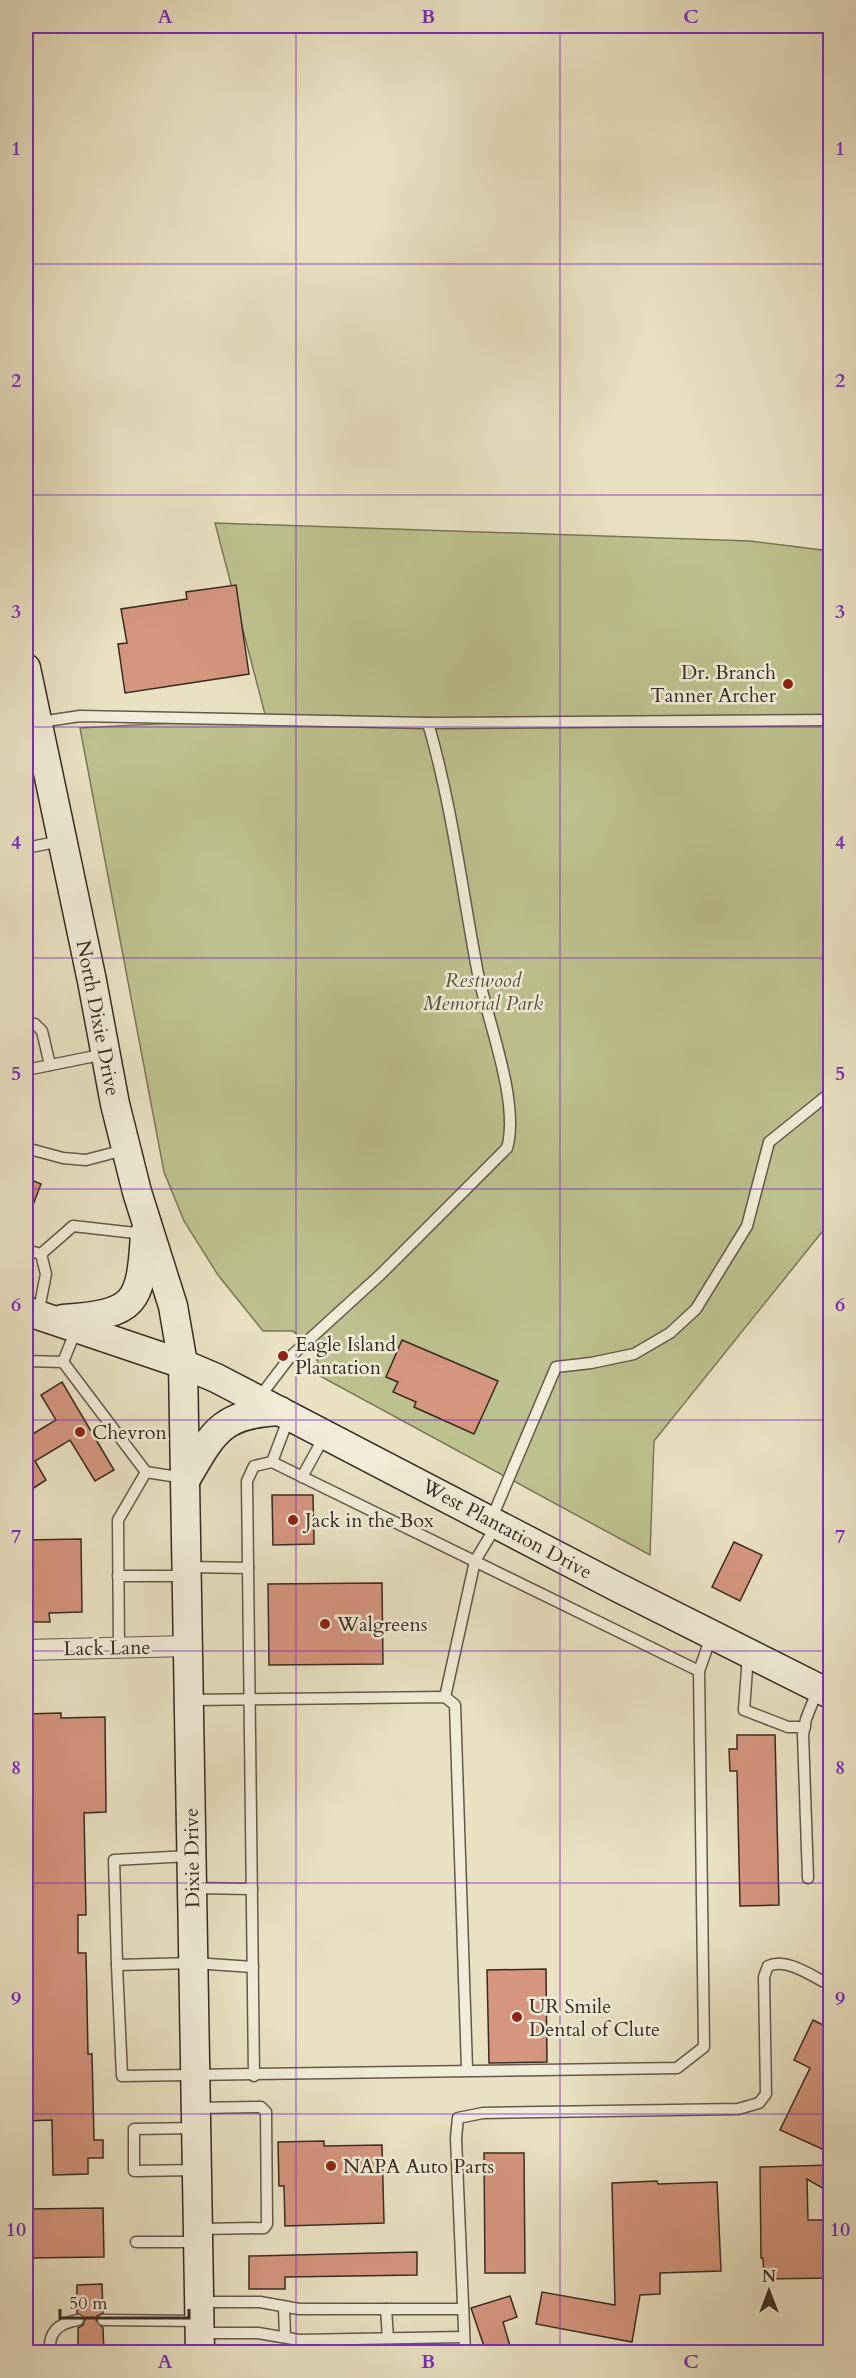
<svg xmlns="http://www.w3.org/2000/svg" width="856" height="2378" font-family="Cardo,serif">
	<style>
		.green { fill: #bdc18f; stroke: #7a765a; stroke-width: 1.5 }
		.building { fill: #d5957f; stroke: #382a25; stroke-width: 1.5 }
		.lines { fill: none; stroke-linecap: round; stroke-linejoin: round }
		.service-casing { stroke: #64584c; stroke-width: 13 }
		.minor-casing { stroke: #64584c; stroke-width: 22 }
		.secondary-casing { stroke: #382a25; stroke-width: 31 }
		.service { stroke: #f1ecd7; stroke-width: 10 }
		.minor { stroke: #f1ecd7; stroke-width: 20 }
		.secondary { stroke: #f1ecd7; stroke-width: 28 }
		.grid { fill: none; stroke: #7b2cbf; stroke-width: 1.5; stroke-opacity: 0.55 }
		.poi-dot { fill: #8f2418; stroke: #f1ecd7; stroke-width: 2 }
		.labels { text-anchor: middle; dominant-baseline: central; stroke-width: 5; stroke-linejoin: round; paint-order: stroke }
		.poi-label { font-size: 20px; fill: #382a25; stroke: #f1ecd7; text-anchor: start }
		.park-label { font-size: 20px; font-style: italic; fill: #595040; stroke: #f1ecd7 }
		.street-label { font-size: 20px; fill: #382a25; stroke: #f1ecd7 }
		.neatline { fill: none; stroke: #7b2cbf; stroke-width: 2 }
		.grid-label { font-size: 20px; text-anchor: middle; font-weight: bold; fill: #7b2cbf }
	</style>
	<rect width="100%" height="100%" fill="#e9e1c2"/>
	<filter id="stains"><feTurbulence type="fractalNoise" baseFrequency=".00333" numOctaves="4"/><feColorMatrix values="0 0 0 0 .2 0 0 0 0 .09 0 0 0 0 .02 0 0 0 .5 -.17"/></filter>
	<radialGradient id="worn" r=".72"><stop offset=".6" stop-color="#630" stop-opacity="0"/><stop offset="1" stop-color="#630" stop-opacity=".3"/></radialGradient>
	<path class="green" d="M215 523 750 541 830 551V1222L654 1441 650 1555 320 1376 316 1353 293 1331H263L218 1275 184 1221 164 1172 80 728 266 718Z"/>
	<g class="building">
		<path d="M236 585 249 674 125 693 118 644 127 643 121 609 187 599 186 592Z"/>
		<path d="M26 1178 41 1184 27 1221 26 1220Z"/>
		<path d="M402 1340 498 1381 474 1434 414 1407 416 1402 393 1392 398 1382 386 1377Z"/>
		<path d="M62 1382 114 1470 95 1481 70 1440 35 1461 46 1480 26 1493V1438L56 1420 41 1395Z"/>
		<path d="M272 1495H313L314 1544 273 1545Z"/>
		<path d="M81 1539 82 1612 49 1613 50 1622H26V1540Z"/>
		<path d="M734 1542 762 1555 740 1601 712 1587Z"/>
		<path d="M382 1583 383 1664 269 1665 268 1584Z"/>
		<path d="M61 1713V1718L105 1717 106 1812 84 1813 86 1915H78V1953H86L88 2054H92L94 2140H103V2158H88V2174L53 2175 52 2120 26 2121V1714Z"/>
		<path d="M737 1735H775L779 1905 740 1906 737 1771H730L729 1749H737Z"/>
		<path d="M546 1969 547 2062 489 2063 487 1970Z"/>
		<path d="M813 2020 831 2029V2153L780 2130 810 2068 794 2060Z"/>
		<path d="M324 2141V2146L382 2145 384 2223 285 2226 284 2186H279L278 2142Z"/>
		<path d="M484 2153H524L525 2273H485Z"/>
		<path d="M831 2165V2193L807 2179 808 2220H831V2278L764 2279 763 2258H761L760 2167Z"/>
		<path d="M657 2181 658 2184 717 2182 721 2271 660 2273V2294L640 2295 632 2342 536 2324 542 2292 615 2305 612 2183Z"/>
		<path d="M103 2208 104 2257 26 2258V2209Z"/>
		<path d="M417 2252V2275L285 2277V2289H249V2256Z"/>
		<path d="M102 2284 103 2313 97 2316 96 2320 103 2328 104 2352H78V2328L83 2325 85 2319 77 2313V2285Z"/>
		<path d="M510 2296 517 2317 503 2322 510 2346 486 2352 471 2308Z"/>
	</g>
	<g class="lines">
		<defs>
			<g id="service">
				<path d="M40 722 80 716 428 723 830 720"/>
				<path d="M26 848 61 841"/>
				<path d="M26 1026 35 1024 42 1031 50 1065"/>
				<path d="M26 1070 105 1054"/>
				<path d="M26 1148 63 1158 86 1160 124 1150"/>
				<path d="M26 1250 41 1254 46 1274 38 1314"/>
				<path d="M41 1254 73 1226 144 1234"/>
				<path d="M26 1361 63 1362 76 1330"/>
				<path d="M63 1362 146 1472 184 1478"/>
				<path d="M258 1399 290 1357 380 1275 507 1148C520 1103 488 1022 478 974 462 890 452 805 428 723"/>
				<path d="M272 1462 289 1417"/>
				<path d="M302 1477 325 1435"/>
				<path d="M491 1520 556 1367 591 1363 634 1354 670 1333 696 1309 747 1226 769 1142 830 1093"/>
				<path d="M187 1567 248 1568"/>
				<path d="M118 1576H187"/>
				<path d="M119 1648 118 1520 146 1472"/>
				<path d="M748 1655 744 1710 788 1727H805"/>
				<path d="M445 1697 475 1561 496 1526"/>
				<path d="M190 1700 445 1697 455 1705 467 2069"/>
				<path d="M189 1856 114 1860 117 1965 194 1963 253 1967"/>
				<path d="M808 1878 803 1735 806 1719 818 1689"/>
				<path d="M193 1888 252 1889"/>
				<path d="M117 1965 122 2076 677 2068 704 2047 699 1671 712 1634"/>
				<path d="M254 2076 247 1481 254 1466 272 1462 699 1671"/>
				<path d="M196 2108 261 2107 266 2112 267 2224 264 2228 199 2229"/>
				<path d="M196 2128 134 2129V2171L196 2170"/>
				<path d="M136 2242H198"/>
				<path d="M200 2302H260L299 2309H462"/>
				<path d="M284 2308 285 2337"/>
				<path d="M386 2309 388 2338"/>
				<path d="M103 2320 200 2321"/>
				<path d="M200 2333H258L299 2340 463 2337"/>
				<path d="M50 2352C48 2332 59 2323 78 2320"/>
				<path d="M465 2352 456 2138 458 2118 483 2113 738 2109 759 2103 766 2094 764 1977 768 1966C787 1957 813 1977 830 1985"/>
			</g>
			<path id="minor" d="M26 1650 189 1646"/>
			<g id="secondary">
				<path d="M26 668 92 981 115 1104 137 1192 173 1306 183 1364 200 2352"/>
				<path d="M26 1311 183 1364 216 1378 619 1588 830 1694"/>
				<path d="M63 1319C136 1314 141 1304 145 1233"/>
				<path d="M186 1479C214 1431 221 1414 280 1411"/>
			</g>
		</defs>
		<use href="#service" class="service-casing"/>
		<use href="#minor" class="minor-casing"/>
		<use href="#secondary" class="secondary-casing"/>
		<use href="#service" class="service"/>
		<use href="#minor" class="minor"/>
		<use href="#secondary" class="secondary"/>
	</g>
	<path class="grid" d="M296 26V2352M560 26V2352M26 264H830M26 495H830M26 727H830M26 958H830M26 1189H830M26 1420H830M26 1651H830M26 1883H830M26 2114H830"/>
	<g class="poi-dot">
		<circle cx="788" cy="684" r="6"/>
		<circle cx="283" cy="1356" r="6"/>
		<circle cx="80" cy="1432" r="6"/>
		<circle cx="293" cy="1520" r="6"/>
		<circle cx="325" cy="1624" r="6"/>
		<circle cx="517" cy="2017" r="6"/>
		<circle cx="331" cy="2166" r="6"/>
	</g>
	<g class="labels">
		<g class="poi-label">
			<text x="776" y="672" text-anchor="end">Dr. Branch<tspan x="776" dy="23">Tanner Archer</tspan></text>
			<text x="295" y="1344">Eagle Island<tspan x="295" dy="23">Plantation</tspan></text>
			<text x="92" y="1432">Chevron</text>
			<text x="305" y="1520">Jack in the Box</text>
			<text x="337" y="1624">Walgreens</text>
			<text x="529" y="2006">UR Smile<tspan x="529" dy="23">Dental of Clute</tspan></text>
			<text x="343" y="2166">NAPA Auto Parts</text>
		</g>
		<g class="park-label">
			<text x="483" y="980">Restwood<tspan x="483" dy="23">Memorial Park</tspan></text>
		</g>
		<g class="street-label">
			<text transform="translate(98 1018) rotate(79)">North Dixie Drive</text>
			<text transform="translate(507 1529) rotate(28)">West Plantation Drive</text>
			<text transform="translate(107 1648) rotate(-1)">Lack Lane</text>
			<text transform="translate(192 1858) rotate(-91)">Dixie Drive</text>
		</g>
	</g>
	<rect width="856" height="2378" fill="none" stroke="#e9e1c2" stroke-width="66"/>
	<g transform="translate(769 2291)" stroke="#f1ecd7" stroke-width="4.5" paint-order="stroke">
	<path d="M0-4.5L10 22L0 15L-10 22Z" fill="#382a25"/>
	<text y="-9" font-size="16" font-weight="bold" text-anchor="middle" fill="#382a25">N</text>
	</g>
	<path d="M60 2309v9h129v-9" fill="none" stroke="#382a25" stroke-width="3"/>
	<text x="69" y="2309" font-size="18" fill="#382a25" stroke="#f1ecd7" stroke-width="4.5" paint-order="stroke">50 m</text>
	<rect x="33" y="33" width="790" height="2312" class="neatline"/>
	<g class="grid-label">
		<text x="165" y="23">A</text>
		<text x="428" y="23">B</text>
		<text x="691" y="23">C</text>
		<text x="16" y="155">1</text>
		<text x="840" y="155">1</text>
		<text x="16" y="387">2</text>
		<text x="840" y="387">2</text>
		<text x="16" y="618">3</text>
		<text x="840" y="618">3</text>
		<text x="16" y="849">4</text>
		<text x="840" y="849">4</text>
		<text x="16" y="1080">5</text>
		<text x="840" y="1080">5</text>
		<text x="16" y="1311">6</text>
		<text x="840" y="1311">6</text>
		<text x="16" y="1543">7</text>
		<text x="840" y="1543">7</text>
		<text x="16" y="1774">8</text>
		<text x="840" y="1774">8</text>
		<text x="16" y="2005">9</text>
		<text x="840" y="2005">9</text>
		<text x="16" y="2236">10</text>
		<text x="840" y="2236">10</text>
		<text x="165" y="2368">A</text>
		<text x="428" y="2368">B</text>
		<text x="691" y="2368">C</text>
	</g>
	<rect width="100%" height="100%" filter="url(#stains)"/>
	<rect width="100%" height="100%" fill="url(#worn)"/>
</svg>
